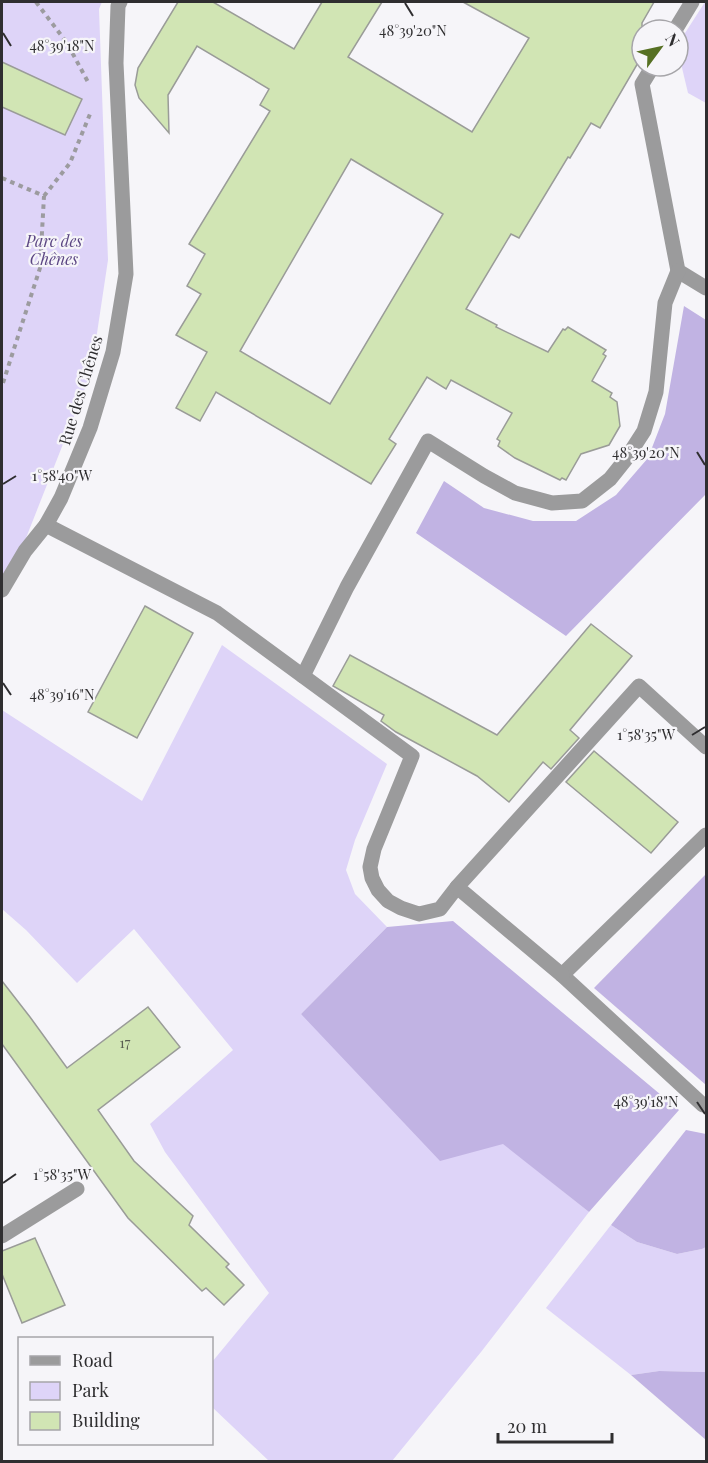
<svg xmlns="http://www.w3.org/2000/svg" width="708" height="1463" font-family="'Playfair Display',serif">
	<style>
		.green { fill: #ded4f8 }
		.forest { fill: #c1b3e3 }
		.building { fill: #d1e5b4; stroke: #9a9c98; stroke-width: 1.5; fill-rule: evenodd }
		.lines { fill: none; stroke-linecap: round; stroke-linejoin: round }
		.path { stroke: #9c9b9f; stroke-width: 4; stroke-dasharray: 4.5 4.5; stroke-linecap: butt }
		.lane { stroke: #9b9b9c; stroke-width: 15 }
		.street { stroke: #9b9b9c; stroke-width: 15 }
		.ticks { fill: none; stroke: #2f2e30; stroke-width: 2 }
		.labels { text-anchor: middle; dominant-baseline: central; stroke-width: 4.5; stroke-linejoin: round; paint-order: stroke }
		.number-label { font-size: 14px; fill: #585c51 }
		.park-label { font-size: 16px; font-style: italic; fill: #5b4683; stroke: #f6f5f9 }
		.street-label { font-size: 16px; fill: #2f2e30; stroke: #f6f5f9 }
		.ticks-label { font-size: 15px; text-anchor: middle; fill: #2f2e30; stroke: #f6f5f9; stroke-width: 4.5; stroke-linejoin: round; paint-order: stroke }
	</style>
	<rect width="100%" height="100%" fill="#f6f5f9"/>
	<g class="green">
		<path d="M2 2H102L99 9 108 260 91 373 26 538 2 577Z"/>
		<path d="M705 2H706V103L688 93 678 51V44Z"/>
		<path d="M222 645 387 764 355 840 346 870 355 894 387 927 301 1014 503 1143 589 1212 481 1352 392 1461H269L212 1407V1362L269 1293 165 1152 150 1124 233 1050 134 929 77 983 26 930 2 909V710L142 801Z"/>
		<path d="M611 1225 637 1242 677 1254 702 1249 706 1247V1372L659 1371 631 1375 546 1308Z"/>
	</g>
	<g class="forest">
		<path d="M684 306 706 320V494L566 636 416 533 444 481 484 508 533 521H576L616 495 648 458 665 414Z"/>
		<path d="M706 874V1085L594 988Z"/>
		<path d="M453 921 679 1110 589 1212 503 1144 440 1161 301 1014 387 927Z"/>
		<path d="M686 1130 706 1134V1247L702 1249 677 1254 637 1242 611 1225Z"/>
		<path d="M659 1371 706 1372V1440L631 1375Z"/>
	</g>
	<g class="building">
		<path d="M178 2H213L294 49 322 2H382L348 57 472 132 529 38 463 2H654L642 23V56L600 128 591 123 570 158 568 157 519 238 511 234 466 309 497 325 496 327 548 352 563 329 565 330 568 327 606 350 603 354 606 356 592 381 612 393 610 397 617 402 620 426 609 445 581 454 566 480 562 478 560 480 515 458 498 446 500 441 497 439 512 413 451 380 446 389 427 377 389 439 396 444 371 484 216 392 200 421 176 408 207 352 176 335 201 294 187 286 205 254 189 244 270 111 260 105 269 89 197 46 168 95 169 133 139 98 135 85 138 68ZM351 159 443 214 330 404 240 351Z"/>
		<path d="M2 62 82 99 65 135 2 107Z"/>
		<path d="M145 606 193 633 137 738 88 712Z"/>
		<path d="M591 624 632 656 570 730 579 738 551 769 543 762 509 802 477 776 396 732 381 721 384 715 333 686 350 655 497 735Z"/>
		<path d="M594 751 678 822 651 853 566 782Z"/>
		<path d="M2 981 30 1017 67 1068 148 1007 180 1047 98 1110 134 1161 193 1216 189 1225 229 1264 226 1267 244 1285 224 1305 206 1288 202 1291 128 1218 2 1044Z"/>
		<path d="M35 1238 65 1305 22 1323 2 1274V1251Z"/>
	</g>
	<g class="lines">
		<g class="path">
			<path d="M36 2 67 43 88 82"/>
			<path d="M2 178 44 196 40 268 2 386"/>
			<path d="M44 196 70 163 90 114"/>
		</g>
		<g class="lane">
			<path d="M675 30 692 2"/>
			<path d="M653 66 642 84 678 271 706 288"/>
			<path d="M46 525 217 613 412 756 374 849 370 867 372 878 378 890 388 901 401 908 419 914 440 909 457 887"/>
			<path d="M303 676 347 587 428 441 484 476 515 493 552 503 582 501 610 479 626 459 644 431 656 392 665 303 678 271"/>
			<path d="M706 835 562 975 703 1105H706"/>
			<path d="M562 975 457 887 639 686 706 747"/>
		</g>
		<g class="street">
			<path d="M2 590 25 551 46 525 61 498 90 428 113 352 126 274 116 63 118 6 120 2"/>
			<path d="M2 1236 77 1189"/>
		</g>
	</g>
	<path class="ticks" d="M405 3 413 16M3 33 11 46M697 452 705 465M3 484 16 476M3 683 11 695M692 735 705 727M697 1102 705 1114M3 1183 16 1174"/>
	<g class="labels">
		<g class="number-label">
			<text x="125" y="1042">17</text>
		</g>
		<g class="park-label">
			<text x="54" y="240">Parc des<tspan x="54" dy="18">Chênes</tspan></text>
		</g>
		<g class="street-label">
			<text transform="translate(80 390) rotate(-73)">Rue des Chênes</text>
		</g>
	</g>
	<g class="ticks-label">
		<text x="413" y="36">48°39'20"N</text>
		<text x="62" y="51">48°39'18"N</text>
		<text x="646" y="458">48°39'20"N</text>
		<text x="62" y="481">1°58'40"W</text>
		<text x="62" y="700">48°39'16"N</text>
		<text x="646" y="740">1°58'35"W</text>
		<text x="646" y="1107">48°39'18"N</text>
		<text x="62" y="1180">1°58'35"W</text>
	</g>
	<rect width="708" height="1463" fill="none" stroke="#2f2e30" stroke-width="6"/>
	<rect x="18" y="1337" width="195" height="108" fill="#f6f5f9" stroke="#a6a5a9" stroke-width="1.5"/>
	<rect x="30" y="1356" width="30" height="9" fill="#9b9b9c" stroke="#a6a5a9" stroke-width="1.5"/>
	<text x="72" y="1367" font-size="18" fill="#2f2e30">Road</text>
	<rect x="30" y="1382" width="30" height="18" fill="#ded4f8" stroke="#a6a5a9" stroke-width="1.5"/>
	<text x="72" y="1397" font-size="18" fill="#2f2e30">Park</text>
	<rect x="30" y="1412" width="30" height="18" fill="#d1e5b4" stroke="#a6a5a9" stroke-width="1.5"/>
	<text x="72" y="1427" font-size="18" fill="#2f2e30">Building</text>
	<g transform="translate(660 48) rotate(57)"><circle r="28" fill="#f6f5f9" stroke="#a6a5a9" stroke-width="1.5"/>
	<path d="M0-4.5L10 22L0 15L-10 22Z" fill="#567023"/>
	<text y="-9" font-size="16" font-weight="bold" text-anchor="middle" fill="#2f2e30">N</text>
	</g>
	<path d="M498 1433v9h114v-9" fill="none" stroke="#2f2e30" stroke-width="3"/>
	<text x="507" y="1433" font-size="18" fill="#2f2e30" stroke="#f6f5f9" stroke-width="4.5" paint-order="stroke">20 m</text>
</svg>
